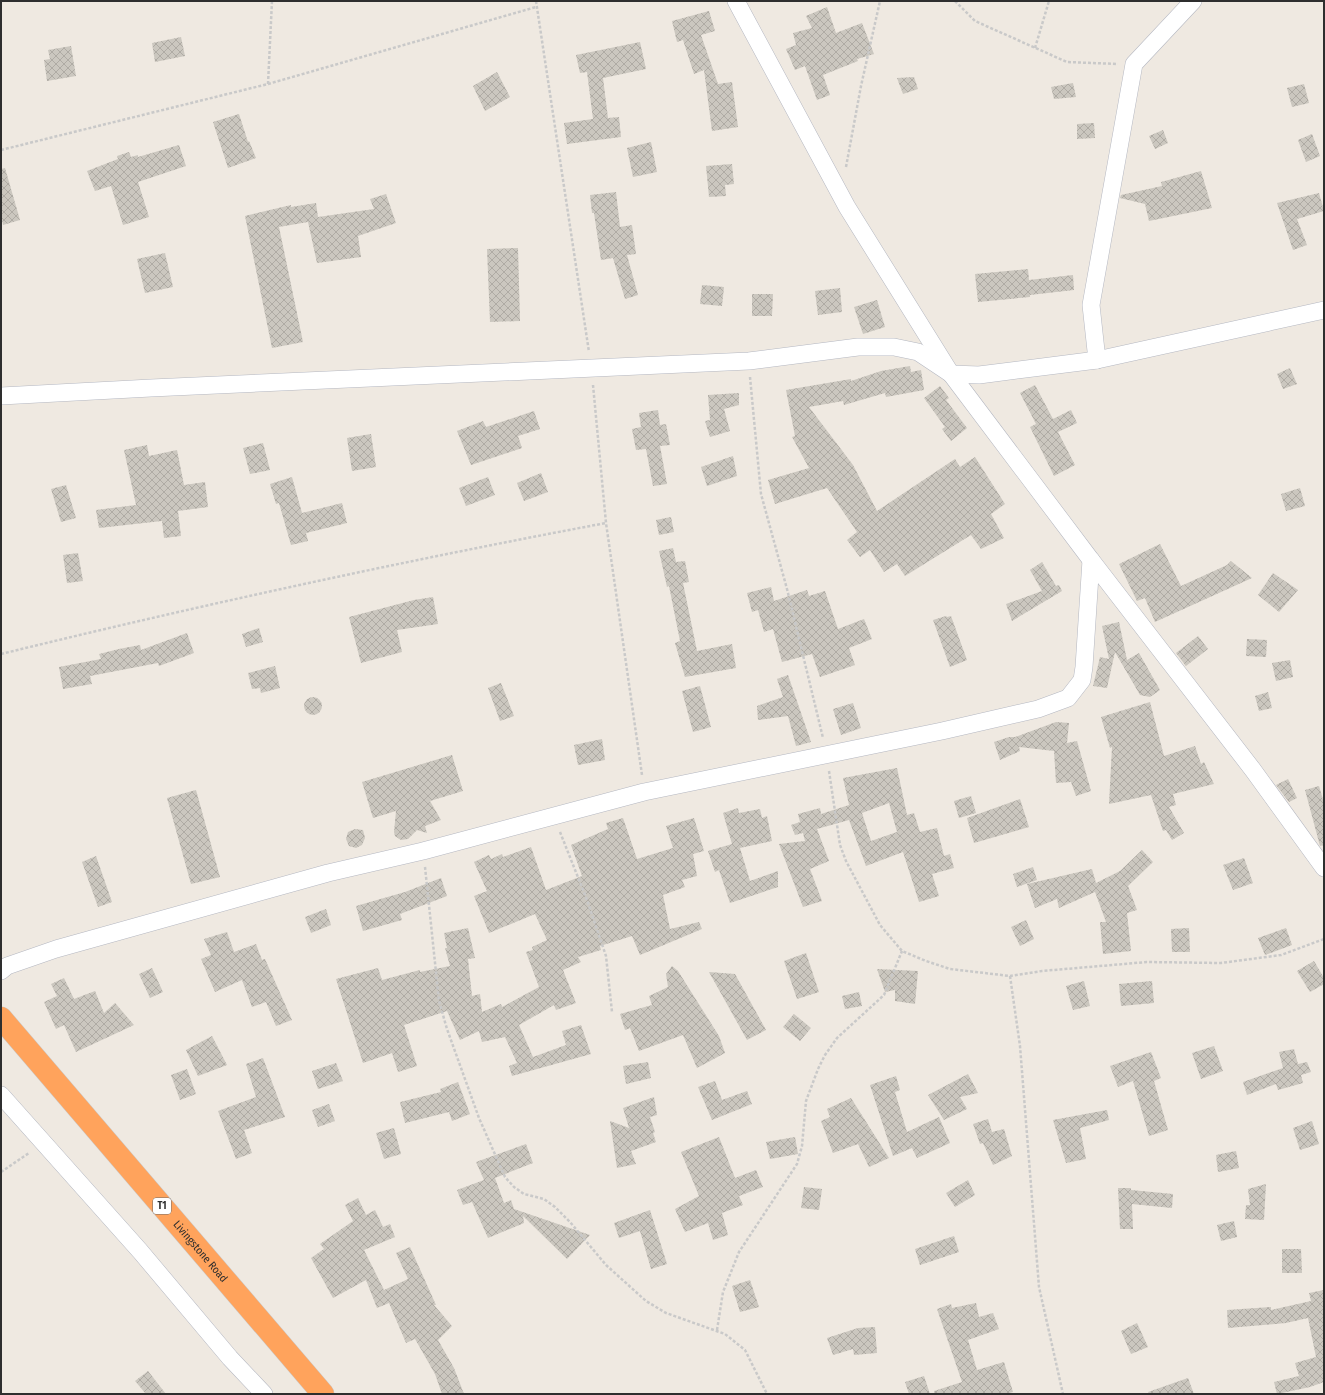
<svg xmlns="http://www.w3.org/2000/svg" width="1325" height="1395" font-family="'Fira Sans Condensed',sans-serif">
	<style>
		.building { fill: url(#building-cross-hatch); fill-rule: evenodd }
		.lines { fill: none; stroke-linecap: round; stroke-linejoin: round }
		.street-casing { stroke: #b4b7c1; stroke-width: 18 }
		.highway-casing { stroke: #c9c9c9; stroke-width: 23 }
		.path { stroke: #c9c9c9; stroke-width: 2.5; stroke-dasharray: 3 2; stroke-linecap: butt }
		.street { stroke: #fff; stroke-width: 17 }
		.highway { stroke: #ffa35c; stroke-width: 22 }
		.labels { text-anchor: middle; dominant-baseline: central; stroke-width: 4; stroke-linejoin: round; paint-order: stroke }
		.shield { fill: #fff; stroke: #6d6d6d; stroke-width: 1 }
		.shield-label { font-size: 10px; font-weight: bold; fill: #2e2e2e }
		.street-label { font-size: 11px; fill: #2e2e2e; stroke: #fff }
	</style>
	<defs>
		<pattern id="building-cross-hatch" width="8" height="8" patternUnits="userSpaceOnUse"><rect width="8" height="8" fill="#cbc7bf"/><path d="M0 0l8 8M0 8l8-8" fill="none" stroke="#afaba4"/></pattern>
	</defs>
	<rect width="100%" height="100%" fill="#efe9e1"/>
	<g class="building">
		<path d="M827 7 836 33 862 23 874 54 857 59 858 61 823 75 830 95 817 100 805 66 795 70 786 49 796 45 793 33 812 28 806 16Z"/>
		<path d="M709 11 715 31 701 35 718 84 732 82 738 127 712 131 704 70 694 74 683 40 677 42 672 21Z"/>
		<path d="M181 37 185 56 155 62 152 43Z"/>
		<path d="M640 42 646 69 603 78 608 118 619 117 621 137 567 144 564 123 593 119 587 72 580 73 576 55Z"/>
		<path d="M71 46 76 76 47 81 44 60 50 59 48 50Z"/>
		<path d="M497 72 510 97 485 111 473 86Z"/>
		<path d="M914 77 918 89 903 94 897 78Z"/>
		<path d="M1073 83 1076 97 1054 99 1051 87Z"/>
		<path d="M1304 84 1309 103 1292 107 1287 88Z"/>
		<path d="M239 114 248 142 249 141 256 158 228 168 213 122Z"/>
		<path d="M1094 123 1095 138 1077 139V124Z"/>
		<path d="M1163 130 1168 143 1155 149 1149 136Z"/>
		<path d="M1312 134 1320 156 1306 162 1298 140Z"/>
		<path d="M651 142 657 172 633 177 627 148Z"/>
		<path d="M179 145 186 166 138 182 149 217 123 225 111 186 95 191 87 171 118 159 117 156 129 152 131 157 138 155V157Z"/>
		<path d="M732 164 734 184 725 185 726 196 709 197 706 166Z"/>
		<path d="M5 168 20 220 3 225 1 215V169Z"/>
		<path d="M1201 171 1212 208 1149 221 1145 204 1120 198 1121 195 1162 186 1161 182Z"/>
		<path d="M616 192 620 227 632 225 636 254 627 255 638 295 625 299 613 258 601 260 594 213H592L590 195Z"/>
		<path d="M1319 193 1324 211 1297 219 1307 245 1293 250 1277 203Z"/>
		<path d="M386 194 396 223 358 236 361 257 317 263 308 222 279 227 303 342 272 348 245 216 291 205V207L316 203 318 217 374 209 370 199Z"/>
		<path d="M518 248 520 321 490 322 487 249Z"/>
		<path d="M165 253 173 287 145 293 137 259Z"/>
		<path d="M1028 269 1029 280 1073 275 1074 290 1030 295V297L978 302 975 274Z"/>
		<path d="M702 285 724 287 722 306 700 304Z"/>
		<path d="M840 288 842 312 818 315 815 291Z"/>
		<path d="M752 294H773L772 316H752Z"/>
		<path d="M877 300 885 327 863 334 854 307Z"/>
		<path d="M910 366 911 372 921 370 924 390 886 397 885 393 844 405 843 401 809 407 853 465 877 511 955 459 960 467 975 457 1005 504 991 514 1004 538 981 549 971 535 905 576 897 564 884 572 870 550 860 557 847 540 857 532 827 488 775 504 768 480 809 468 792 437 795 436 786 390 851 379V381L881 371Z"/>
		<path d="M1290 368 1297 384 1283 389 1277 374Z"/>
		<path d="M1035 385 1053 419 1071 410 1077 423 1058 432 1075 465 1054 476 1030 427 1036 424 1020 393Z"/>
		<path d="M940 386 949 398 946 400 967 428 951 441 942 429 945 427 924 398Z"/>
		<path d="M739 393V405L724 409 730 431 710 437 705 421 710 420 708 395Z"/>
		<path d="M658 410 660 425 666 424 670 445 660 446 667 484 653 486 646 449 636 450 632 429 641 427 639 413Z"/>
		<path d="M534 411 540 429 518 436 522 448 471 465 457 431 483 421 486 427Z"/>
		<path d="M371 434 376 467 352 471 347 438Z"/>
		<path d="M263 443 270 470 250 474 243 448Z"/>
		<path d="M147 445 149 456 177 450 184 485 205 482 208 507 178 511 181 536 164 538 162 521 99 528 96 510 136 505 124 450Z"/>
		<path d="M733 456 737 476 707 486 701 467Z"/>
		<path d="M541 473 548 492 524 501 517 483Z"/>
		<path d="M292 477 302 513 342 503 347 523 306 533 308 541 291 545 279 503 276 504 270 484Z"/>
		<path d="M488 477 495 495 466 506 459 488Z"/>
		<path d="M66 485 76 518 61 522 51 489Z"/>
		<path d="M1300 488 1305 506 1286 511 1281 494Z"/>
		<path d="M671 517 674 532 659 535 656 520Z"/>
		<path d="M1160 544 1181 586 1227 565 1231 561 1252 578 1155 622 1145 598 1137 601 1119 564Z"/>
		<path d="M673 548 676 562 685 561 689 582 683 583 697 651 732 644 736 668 685 677 675 643 680 641 669 586 667 587 659 551Z"/>
		<path d="M78 553 83 581 67 583 63 555Z"/>
		<path d="M1042 562 1056 586 1059 585 1062 591 1012 621 1006 604 1042 591 1030 570Z"/>
		<path d="M1273 573 1298 590 1279 612 1258 595Z"/>
		<path d="M771 587 774 601 807 590 809 596 825 591 838 629 864 619 872 639 849 648 855 665 820 677 812 654 782 662 773 629 764 632 758 610 752 612 747 593Z"/>
		<path d="M433 597 438 624 397 630 402 652 361 663 349 617 414 600Z"/>
		<path d="M946 616 947 617 951 616 967 660 950 667 933 620Z"/>
		<path d="M1119 622 1127 660 1139 653 1160 690 1150 697 1140 695 1115 652 1107 688 1093 686 1100 657 1109 659 1102 626Z"/>
		<path d="M259 628 263 642 246 647 242 634Z"/>
		<path d="M187 633 194 653 159 666 158 663 90 676 92 684 63 689 59 667 101 659 99 654 119 649 140 645 141 650Z"/>
		<path d="M1198 636 1208 649 1186 666 1176 653Z"/>
		<path d="M1247 639 1267 640 1266 657 1246 656Z"/>
		<path d="M1290 660 1293 677 1276 681 1272 663Z"/>
		<path d="M275 666 280 688 261 693 260 688 252 689 248 673Z"/>
		<path d="M788 675 811 742 796 746 788 716 758 720 757 706 783 697 777 679Z"/>
		<path d="M501 683 514 716 500 721 488 688Z"/>
		<path d="M700 686 711 727 693 732 682 691Z"/>
		<path d="M1268 692 1272 708 1259 711 1255 696Z"/>
		<circle cx="313" cy="706" r="9"/>
		<path d="M1150 702 1164 756 1195 746 1201 764 1204 762 1214 784 1173 794 1176 805 1169 807 1184 833 1172 840 1166 830 1163 831 1151 795 1109 804 1112 747 1110 748 1101 717Z"/>
		<path d="M853 703 861 728 841 735 833 709Z"/>
		<path d="M1056 722 1069 723 1067 743 1077 741 1091 791 1076 796 1071 782 1056 783 1054 751 1019 747 1020 751 1000 760 994 742 1009 737H1015Z"/>
		<path d="M602 739 605 760 578 765 574 745Z"/>
		<path d="M452 755 463 791 430 801 441 820 425 826 427 833 417 830 408 839 401 840 395 836 394 832 396 811 373 818 362 782Z"/>
		<path d="M897 768 907 815 914 813 920 832 937 828 944 856 950 854 954 868 932 874 939 896 919 902 903 852 866 866 849 820 817 829 829 861 810 869 822 901 803 907 779 844 805 841 803 833 795 835 791 825 800 822 798 814 820 808 821 814 849 805 843 778ZM889 803 897 832 871 841 862 813Z"/>
		<path d="M1288 779 1297 798 1289 802 1276 785Z"/>
		<path d="M1319 786 1324 803V845L1320 846 1305 790Z"/>
		<path d="M196 790 220 877 191 884 167 798Z"/>
		<path d="M971 796 976 813 959 818 954 801Z"/>
		<path d="M1020 799 1029 827 974 843 967 818Z"/>
		<path d="M738 808 739 813 760 809 762 818 767 816 772 841 740 848 750 881 778 871V887L730 903 719 870 715 872 708 851 732 844 723 813Z"/>
		<path d="M623 818 637 859 673 848 666 826 694 818 704 851 693 854 697 876 682 880 685 887 663 895 670 929 699 922 702 929 640 955 632 936 600 946 601 950 578 957 581 962 563 970 576 1003 556 1010 554 1005 519 1025 533 1057 566 1045 562 1031 581 1025 591 1054 512 1076 509 1066 517 1063 505 1037 482 1042 479 1031 460 1040 447 1011 404 1025 417 1066 398 1072 392 1053 363 1063 336 979 378 968 382 980 420 970V972L450 966 445 948H447L444 933 468 928 475 958 468 959 472 996 480 994 482 1012 501 1004 502 1007 539 987 526 952 533 950 532 947 547 940 535 914 489 933 474 896 487 891 474 862 489 855 491 859 502 854 503 857 531 847 546 890 582 876 571 845 608 829 606 823Z"/>
		<path d="M355 829 363 830 365 838 362 845 356 848 349 846 346 839 348 832Z"/>
		<path d="M1142 850 1153 862 1128 886 1137 910 1127 913 1131 951 1103 954 1100 922H1106L1095 892 1059 908 1057 899 1035 908 1027 884 1092 869 1096 883 1120 871Z"/>
		<path d="M96 856 112 902 98 907 82 862Z"/>
		<path d="M1244 858 1253 883 1233 890 1223 865Z"/>
		<path d="M1033 867 1037 880 1017 887 1013 874Z"/>
		<path d="M441 878 447 896 400 914 402 920 363 931 356 906 405 892Z"/>
		<path d="M326 909 331 925 311 933 305 917Z"/>
		<path d="M1026 920 1034 939 1020 946 1011 927Z"/>
		<path d="M1189 928 1190 952H1172L1171 929Z"/>
		<path d="M1286 928 1292 945 1265 955 1258 938Z"/>
		<path d="M227 932 234 952 256 944 262 960 265 959 292 1020 276 1026 266 1002 252 1007 242 980 215 992 201 959 211 955 204 939Z"/>
		<path d="M806 953 819 992 797 999 784 961Z"/>
		<path d="M1314 961 1324 978V984L1310 992 1297 971Z"/>
		<path d="M672 966 678 971 719 1036 725 1053 697 1068 683 1035 639 1051 630 1028 625 1030 620 1014 652 1005 649 996 668 987 666 974Z"/>
		<path d="M152 968 163 992 150 998 139 974Z"/>
		<path d="M877 969 918 971 915 1004 895 1001V990L885 992Z"/>
		<path d="M709 972 735 974 766 1030 747 1040Z"/>
		<path d="M64 978 74 999 95 991 104 1013 115 1003 134 1025 76 1052 64 1025 56 1029 44 1002 57 996 51 984Z"/>
		<path d="M1084 981 1090 1006 1073 1010 1066 986Z"/>
		<path d="M1152 981 1154 1003 1121 1006 1119 984Z"/>
		<path d="M859 992 862 1006 845 1009 842 996Z"/>
		<path d="M794 1014 811 1028 800 1041 783 1027Z"/>
		<path d="M212 1036 227 1065 198 1076 186 1050Z"/>
		<path d="M1214 1046 1223 1071 1201 1079 1192 1053Z"/>
		<path d="M1294 1049 1298 1064 1307 1062 1311 1072 1301 1075 1303 1083 1278 1090 1276 1084 1247 1095 1243 1082 1283 1068 1279 1052Z"/>
		<path d="M1151 1052 1161 1078 1154 1081 1168 1130 1149 1136 1133 1081 1118 1087 1110 1066Z"/>
		<path d="M263 1058 285 1117 244 1130 252 1153 236 1159 218 1111 256 1097 246 1064Z"/>
		<path d="M648 1062 651 1078 626 1084 623 1066Z"/>
		<path d="M336 1063 343 1081 318 1089 312 1071Z"/>
		<path d="M187 1069 196 1094 180 1100 171 1075Z"/>
		<path d="M968 1074 978 1093 960 1097 967 1109 944 1120 928 1095Z"/>
		<path d="M896 1076 900 1090 895 1092 907 1132 939 1117 950 1143 917 1158 912 1148 893 1156 870 1085Z"/>
		<path d="M715 1081 722 1100 747 1091 752 1104 712 1120 698 1087Z"/>
		<path d="M458 1082 470 1114 452 1121 449 1112 405 1123 400 1102 441 1092 440 1089Z"/>
		<path d="M654 1097 657 1115 650 1117 655 1132 653 1133 656 1142 631 1151 636 1164 617 1168 610 1121 629 1128 623 1108Z"/>
		<path d="M851 1098 889 1158 869 1167 858 1144 833 1153 821 1121 830 1117 827 1109Z"/>
		<path d="M329 1104 335 1121 318 1127 312 1110Z"/>
		<path d="M1107 1110 1109 1120 1080 1128 1086 1159 1066 1163 1053 1120Z"/>
		<path d="M988 1119 992 1132 1004 1129 1012 1156 993 1165 983 1143 980 1144 973 1124Z"/>
		<path d="M1312 1121 1319 1144 1300 1150 1293 1128Z"/>
		<path d="M394 1128 401 1154 384 1159 376 1133Z"/>
		<path d="M719 1137 735 1178 756 1170 763 1187 739 1196 743 1205 722 1213 728 1235 713 1240 708 1223 685 1232 675 1209 699 1196 681 1152Z"/>
		<path d="M795 1137 798 1154 770 1159 766 1142Z"/>
		<path d="M526 1144 533 1163 495 1178 504 1203 511 1200 514 1209 590 1235 567 1259 523 1216 524 1223 488 1238 472 1202 463 1205 457 1190 484 1180 476 1162Z"/>
		<path d="M1236 1151 1239 1168 1218 1172 1216 1155Z"/>
		<path d="M968 1180 975 1195 955 1207 946 1193Z"/>
		<path d="M1266 1184 1264 1220 1245 1219 1246 1205H1250L1248 1189Z"/>
		<path d="M804 1187 822 1189 819 1210 801 1208Z"/>
		<path d="M1118 1188H1131V1190L1173 1194 1172 1208 1132 1204 1133 1229H1120Z"/>
		<path d="M358 1198 366 1215 375 1210 383 1227 390 1224 395 1237 364 1250 384 1290 408 1279 396 1253 410 1247 436 1305H434L452 1326 438 1340 454 1368 464 1394H442L435 1374 415 1339 406 1343 389 1303 377 1308 366 1280 333 1298 311 1258 324 1249 320 1244 353 1221 345 1205Z"/>
		<path d="M650 1210 667 1264 651 1269 640 1231 619 1238 614 1223Z"/>
		<path d="M1234 1221 1237 1237 1221 1241 1217 1225Z"/>
		<path d="M954 1236 959 1252 920 1265 915 1249Z"/>
		<path d="M1282 1249H1301L1302 1273H1282Z"/>
		<path d="M750 1280 759 1307 740 1312 732 1286Z"/>
		<path d="M1324 1290V1382L1310 1387 1277 1394 1274 1382 1299 1376 1295 1363 1316 1357 1308 1318 1286 1323 1228 1328 1227 1310 1271 1307V1310L1311 1301 1309 1293Z"/>
		<path d="M976 1303 979 1317 993 1313 999 1329 968 1340 977 1370 1004 1362 1013 1392 1006 1394H934V1391L962 1382 937 1309 951 1304 952 1308Z"/>
		<path d="M1137 1323 1148 1347 1131 1354 1121 1331Z"/>
		<path d="M875 1327 877 1353 854 1355 853 1349 833 1355 827 1338 858 1328Z"/>
		<path d="M148 1371 166 1394H146L135 1381Z"/>
		<path d="M924 1376 930 1394H909L905 1382Z"/>
		<path d="M1188 1378 1194 1394H1149L1148 1392Z"/>
	</g>
	<g class="lines">
		<defs>
			<g id="street">
				<path d="M736 1 847 207 951 374 1091 560"/>
				<path d="M1097 360 1091 305 1134 64 1193 1"/>
				<path d="M1 396 151 388 749 361 858 347H894L918 352 951 374 979 375 1097 360 1324 310"/>
				<path d="M1 971 7 966 56 949 328 873 423 851 644 792 942 731 1038 709 1068 698 1082 680 1084 667 1091 560 1253 770 1324 868"/>
				<path d="M1 1095 140 1251 230 1358 264 1394"/>
			</g>
			<g id="highway">
				<path id="s1" d="M1 1018 323 1394"/>
			</g>
		</defs>
		<use href="#street" class="street-casing"/>
		<use href="#highway" class="highway-casing"/>
		<g class="path">
			<path d="M536 1 589 352"/>
			<path d="M955 1 975 21 1067 62 1118 64"/>
			<path d="M1035 48 1049 1"/>
			<path d="M268 84 272 1"/>
			<path d="M1 150 268 84 536 7"/>
			<path d="M846 167 861 86 880 1"/>
			<path d="M750 377 761 494 787 589 823 738"/>
			<path d="M593 385 606 523 642 775"/>
			<path d="M1 654C201 605 403 561 606 523"/>
			<path d="M829 771 840 845 846 861 880 925 902 951 926 961 950 969 1010 976 1042 971 1147 962 1221 963 1281 955 1324 939"/>
			<path d="M560 832 587 900 606 956 612 1012"/>
			<path d="M425 867 439 1001 447 1029 479 1118 505 1177 514 1187 524 1194 544 1199 555 1207 570 1222 606 1265 646 1301 666 1313 725 1334 745 1350 767 1394"/>
			<path d="M1010 976 1020 1046 1039 1287 1063 1394"/>
			<path d="M1 1172 29 1153"/>
			<path d="M717 1330 723 1292 739 1252 797 1164 802 1146 806 1101 818 1069 825 1055 837 1038 884 995 902 951"/>
		</g>
		<use href="#street" class="street"/>
		<use href="#highway" class="highway"/>
	</g>
	<g class="labels">
		<rect class="shield" x="153" y="1198" width="18" height="16" rx="3"/>
		<g class="shield-label">
			<text x="162" y="1206">T1</text>
		</g>
		<g class="street-label">
			<text stroke="none"><textPath href="#s1" startOffset="307">Livingstone Road</textPath></text>
		</g>
	</g>
	<rect width="1325" height="1395" fill="none" stroke="#2e2e2e" stroke-width="4"/>
</svg>
